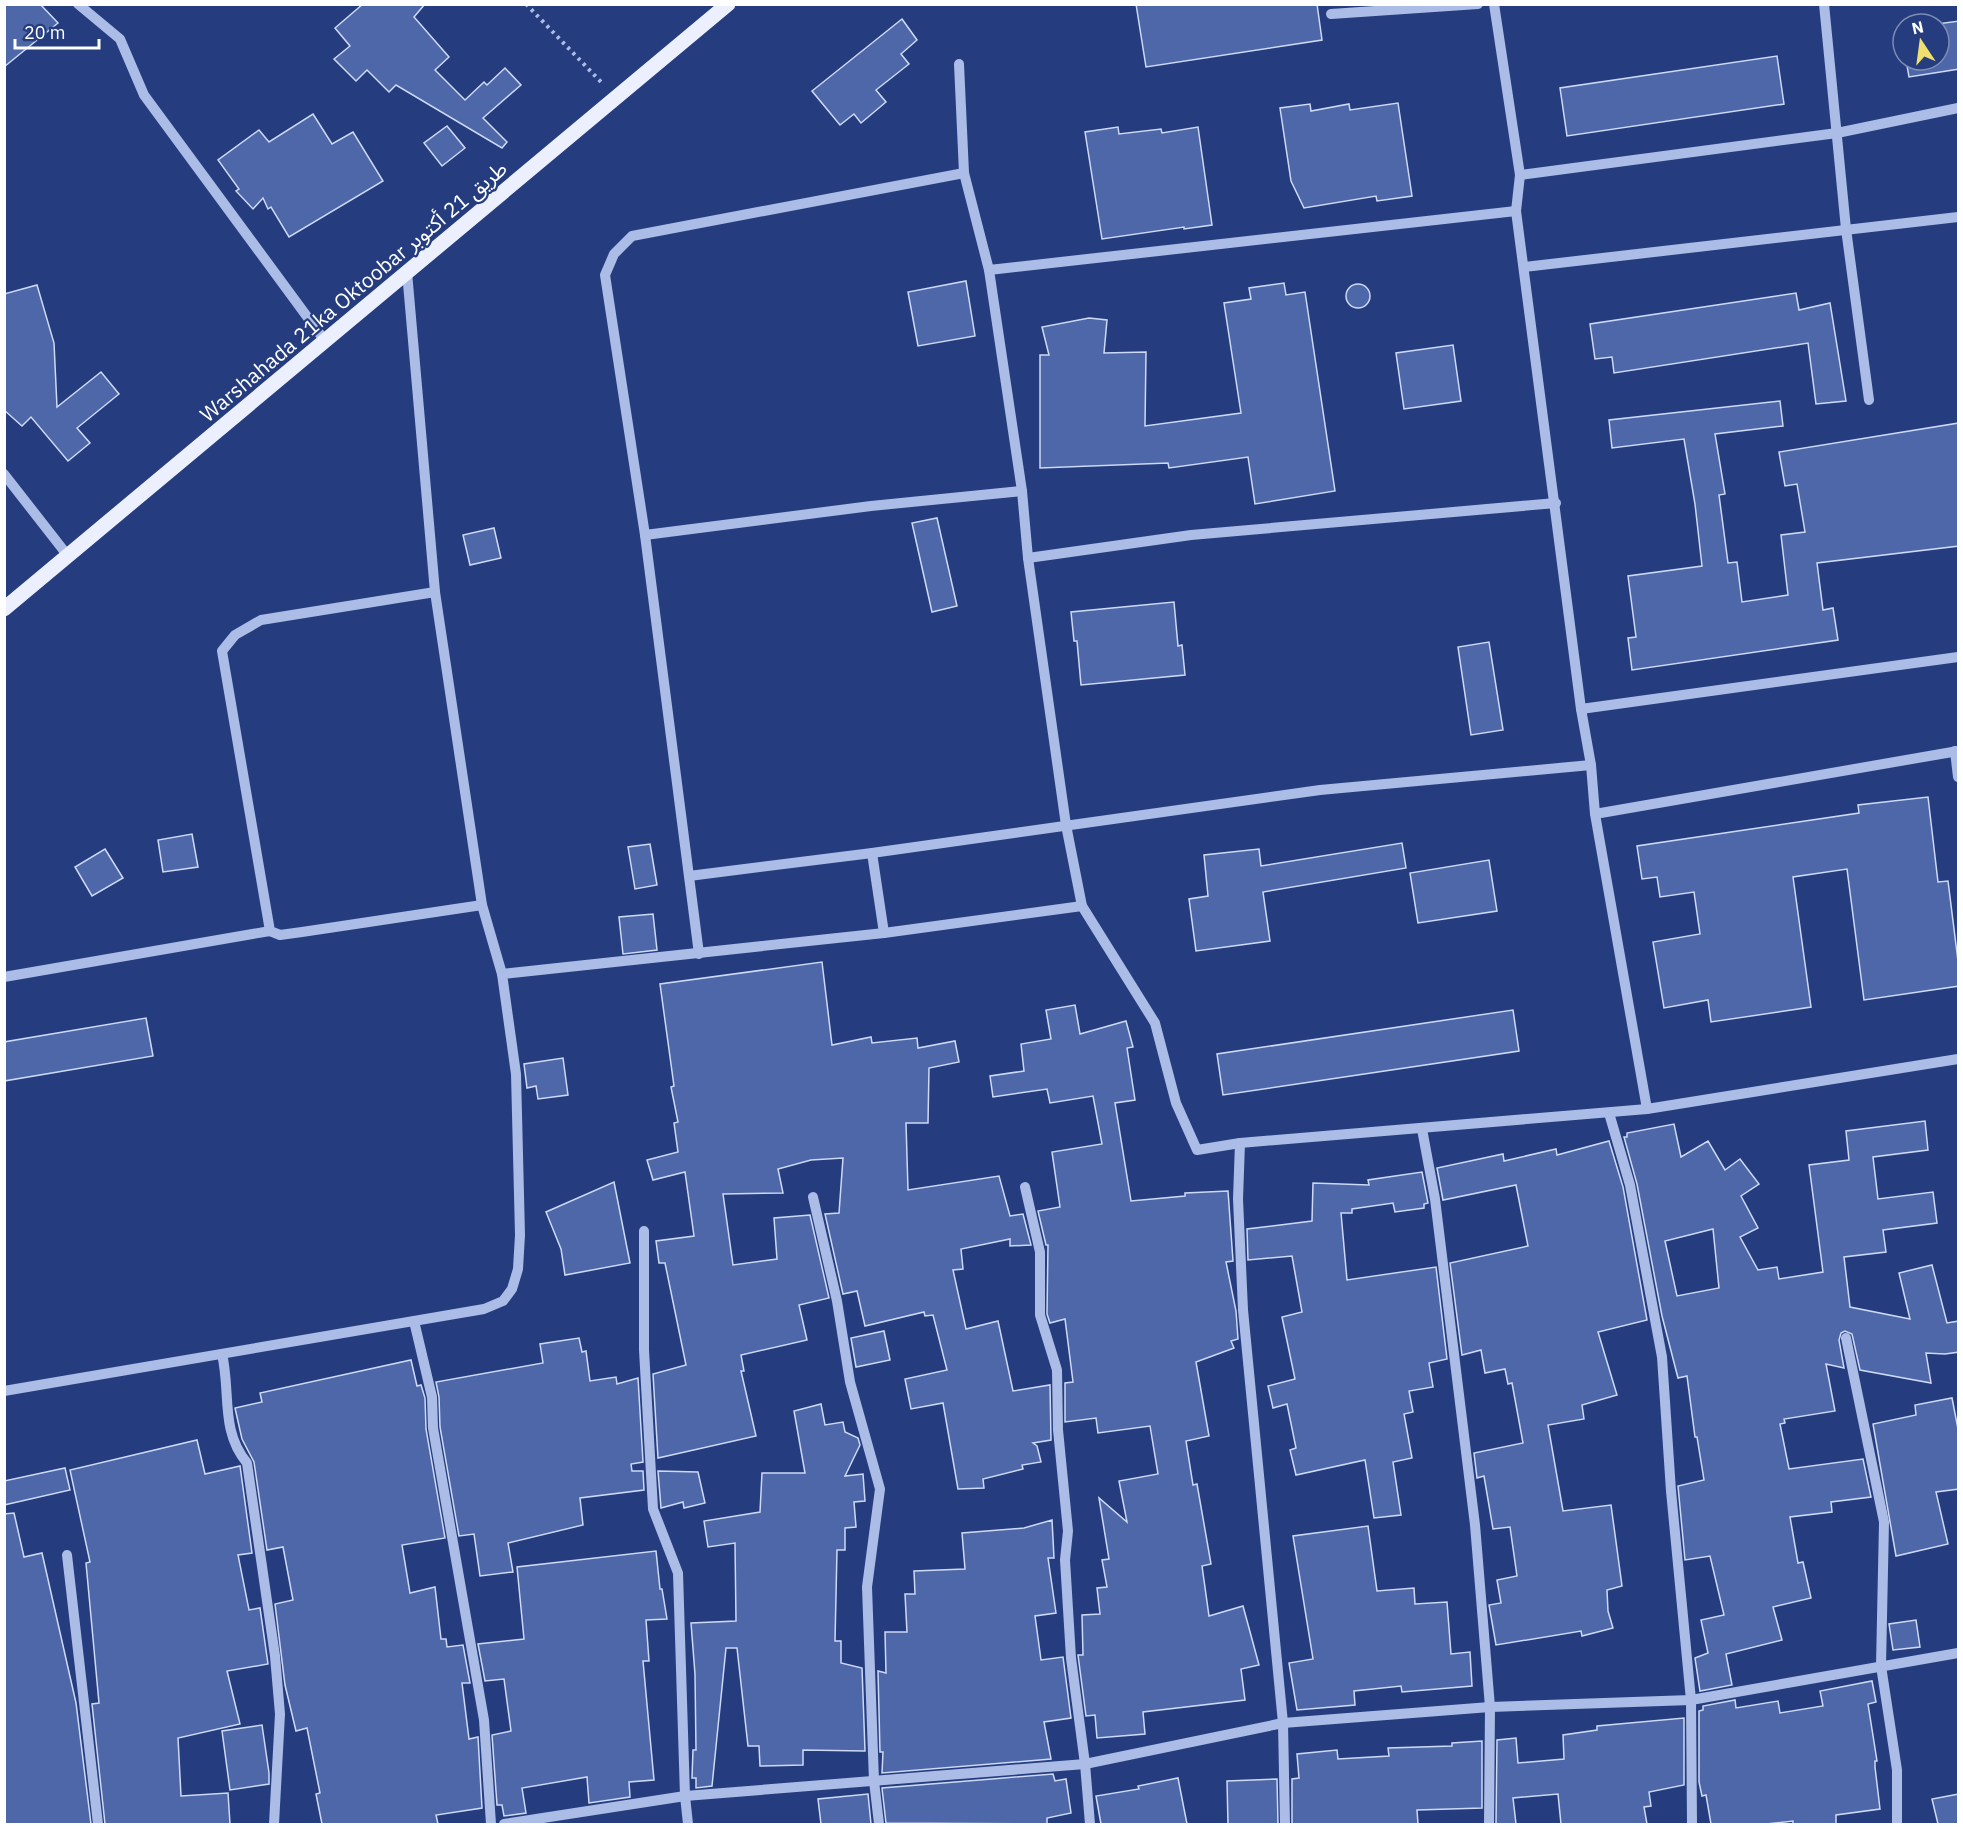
<svg xmlns="http://www.w3.org/2000/svg" width="1963" height="1829" font-family="'IBM Plex Sans','Noto Sans Arabic',sans-serif">
	<style>
		.building { fill: #4d67a8; stroke: #ced9f5; stroke-width: 1.5; fill-rule: evenodd }
		.lines { fill: none; stroke-linecap: round; stroke-linejoin: round }
		.path { stroke: #abbce6; stroke-width: 4; stroke-dasharray: 3 4.5; stroke-linecap: butt }
		.minor { stroke: #abbce6; stroke-width: 10 }
		.major { stroke: #eceffd; stroke-width: 15 }
		.labels { text-anchor: middle; dominant-baseline: central; stroke-width: 4.5; stroke-linejoin: round; paint-order: stroke }
		.street-label { font-size: 21px; fill: #fff; stroke: #253d7f }
	</style>
	<rect width="100%" height="100%" fill="#253d7f"/>
	<g class="building">
		<path d="M4 4H40L58 23 4 67Z"/>
		<path d="M363 4H425L414 17 449 57 435 70 465 100 484 82 487 85 505 68 521 85 483 118 507 142 502 148 396 85 389 92 367 70 356 81 334 59 350 46 335 28Z"/>
		<path d="M1136 4H1317L1322 40 1146 67Z"/>
		<path d="M902 19 917 40 901 54 909 64 876 90 886 102 861 123 854 114 840 125 812 91Z"/>
		<path d="M1959 21V69L1909 77 1906 60H1939V24H1937Z"/>
		<path d="M1777 56 1784 104 1567 136 1560 88Z"/>
		<path d="M1398 103 1412 196 1377 201 1376 196 1304 208 1291 181 1280 108 1310 104 1311 111 1349 104 1350 110Z"/>
		<path d="M313 114 332 144 353 132 383 181 289 237 271 207 268 209 263 198 253 209 236 191 239 189 218 160 259 130 269 142Z"/>
		<path d="M447 126 465 148 442 166 424 143Z"/>
		<path d="M1118 127 1119 134 1161 129 1162 133 1198 127 1212 225 1184 229V227L1102 239 1085 132Z"/>
		<path d="M966 281 975 336 918 346 908 292Z"/>
		<path d="M1284 283 1286 295 1305 292 1335 491 1255 504 1248 457 1169 468 1168 463 1040 468V355H1049L1042 327 1089 318 1107 320 1104 353 1146 352 1145 426 1241 413 1224 303 1251 299 1249 288Z"/>
		<circle cx="1358" cy="296" r="12"/>
		<path d="M37 285 54 343 57 407 101 372 119 394 77 428 90 443 68 461 31 417 22 426 4 410V294Z"/>
		<path d="M1796 293 1799 310 1830 303 1846 401 1816 404 1808 343 1614 373 1612 357 1595 359 1590 324Z"/>
		<path d="M1453 345 1461 401 1404 409 1396 353Z"/>
		<path d="M1780 401 1783 426 1715 434 1725 494 1719 495 1728 563 1737 562 1742 602 1788 595 1781 535 1805 532 1797 484 1785 486 1779 452 1959 423V546L1817 563 1823 610 1833 608 1838 640 1632 670 1628 638 1636 637 1628 576 1702 566 1695 504 1684 439 1612 448 1609 420Z"/>
		<path d="M937 518 957 606 932 612 912 523Z"/>
		<path d="M494 528 501 558 470 565 463 535Z"/>
		<path d="M1174 602 1178 646 1182 645 1185 675 1081 685 1077 641H1074L1071 612Z"/>
		<path d="M1489 642 1503 730 1471 735 1458 647Z"/>
		<path d="M1928 797 1938 882 1948 881 1959 969V986L1864 1000 1847 869 1793 877 1811 1007 1711 1022 1708 1000 1664 1008 1653 942 1700 934 1694 892 1660 897 1657 877 1642 879 1637 846 1859 813 1858 805Z"/>
		<path d="M192 834 198 867 163 872 158 840Z"/>
		<path d="M1402 843 1406 868 1263 892 1270 941 1196 951 1189 899 1208 896 1204 855 1259 849 1261 866Z"/>
		<path d="M650 844 657 885 635 889 628 847Z"/>
		<path d="M105 849 123 878 92 896 75 867Z"/>
		<path d="M1489 860 1497 911 1418 923 1410 873Z"/>
		<path d="M653 914 657 950 623 954 619 917Z"/>
		<path d="M822 962 832 1045 871 1037 872 1043 917 1038 918 1048 955 1041 959 1062 929 1068 928 1123H906L908 1190 999 1176 1010 1216 1023 1214 1031 1245 1010 1246V1239L961 1249 963 1269 953 1270 966 1329 998 1321 1013 1391 1050 1385 1051 1440 1033 1443 1037 1446 1041 1462 1022 1465 1023 1469 983 1479 984 1488 958 1489 943 1403 911 1409 905 1379 947 1370 933 1315 925 1316 924 1312 865 1326 857 1291 843 1294 825 1214 839 1213 843 1158 811 1160 778 1169 783 1193 723 1194 733 1265 777 1259 774 1218 810 1215 829 1298 799 1305 807 1340 741 1355 744 1371H741L756 1436 658 1458 653 1374 686 1365 665 1263H659L656 1241 694 1236 685 1172 653 1180 647 1160 678 1152 674 1123 678 1122 671 1087 674 1086 660 984Z"/>
		<path d="M1075 1005 1080 1034 1126 1021 1133 1047 1127 1048 1135 1100 1115 1103 1131 1201 1185 1196V1193L1228 1191 1233 1261 1226 1262 1236 1311 1238 1339 1231 1341 1234 1348 1196 1362 1209 1436 1186 1441 1193 1485 1197 1484 1211 1564 1202 1566 1209 1616 1243 1606 1259 1665 1241 1669 1245 1700 1143 1712 1145 1734 1097 1738 1095 1715 1086 1716 1078 1655H1083L1082 1615 1100 1614 1097 1588 1107 1587 1102 1560 1109 1559 1099 1498 1127 1522 1119 1481 1158 1474 1150 1426 1098 1433 1096 1418 1065 1422V1383L1073 1382 1065 1319 1050 1323 1047 1314 1048 1245H1046L1038 1211 1060 1207 1052 1152 1102 1144 1093 1096 1050 1103 1047 1089 993 1097 990 1076 1024 1071 1021 1044 1051 1039 1046 1010Z"/>
		<path d="M1513 1010 1519 1051 1223 1095 1217 1054Z"/>
		<path d="M146 1018 153 1056 4 1081V1042Z"/>
		<path d="M563 1058 568 1095 538 1099 536 1086 527 1088 524 1064Z"/>
		<path d="M1925 1121 1928 1150 1873 1157 1878 1199 1933 1192 1937 1223 1883 1230 1886 1252 1844 1257 1850 1307 1910 1319 1899 1273 1932 1265 1947 1323 1959 1321V1352L1945 1354 1926 1353 1931 1383 1860 1370 1852 1334 1845 1331 1841 1333 1839 1340 1844 1368 1826 1364 1835 1411 1784 1419 1785 1423 1780 1424 1789 1469 1863 1459 1871 1497 1831 1502 1832 1512 1790 1517 1798 1563 1803 1562 1811 1598 1773 1607 1782 1640 1726 1654 1732 1685 1700 1691 1695 1658 1708 1653 1701 1620 1724 1615 1710 1556 1685 1560 1678 1486 1704 1480 1697 1437H1695L1687 1376 1678 1378 1662 1316 1637 1184 1624 1137H1627V1133L1674 1124 1681 1157 1708 1141 1725 1170 1740 1159 1759 1184 1741 1196 1758 1228 1740 1237 1758 1270 1777 1267 1779 1279 1823 1272 1809 1165 1849 1160 1846 1131ZM1713 1229 1719 1288 1677 1296 1665 1241Z"/>
		<path d="M1609 1141 1623 1187 1647 1320 1598 1332 1617 1395 1582 1405 1584 1419 1548 1425 1563 1511 1611 1505 1622 1586 1607 1590 1608 1611 1613 1628 1582 1636 1581 1631 1496 1645 1489 1605 1501 1603 1497 1580 1517 1576 1510 1527 1493 1529 1484 1476 1477 1478 1474 1453 1523 1443 1512 1383 1508 1384 1505 1369 1485 1373 1481 1350 1462 1355 1450 1263 1528 1246 1516 1185 1443 1200 1437 1168 1503 1154 1504 1161 1556 1149 1557 1155Z"/>
		<path d="M1422 1172 1428 1203 1424 1204V1208L1395 1212 1393 1203 1352 1209V1213H1341L1347 1280 1436 1267 1447 1359 1429 1363 1433 1387 1409 1391 1413 1412 1404 1414 1412 1458 1393 1462 1401 1515 1374 1518 1365 1460 1296 1475 1290 1450 1296 1448 1287 1404 1273 1408 1268 1386 1295 1379 1282 1317 1302 1312 1292 1256 1248 1260 1247 1229 1312 1221 1313 1183 1369 1185 1368 1180Z"/>
		<path d="M614 1182 630 1263 565 1275 561 1249 546 1212Z"/>
		<path d="M884 1331 890 1360 856 1367 851 1338Z"/>
		<path d="M579 1338 582 1352 586 1351 590 1381 616 1377 617 1384 638 1378 643 1462 631 1464 632 1471H643L644 1490 580 1498 583 1525 508 1543 513 1572 480 1576 474 1534 459 1536 440 1427 439 1397 436 1382 543 1363 540 1344Z"/>
		<path d="M411 1360 417 1386 421 1385 425 1398 426 1429 445 1538 402 1545 410 1593 435 1587 441 1639H446L447 1647 463 1645 470 1683H462L469 1739 478 1737 482 1808 436 1815 438 1824H322L316 1794 320 1793 307 1728 296 1731 285 1685 275 1604 293 1600 283 1547 267 1550 254 1462 242 1439 235 1408 262 1402 260 1393Z"/>
		<path d="M1952 1398 1959 1434V1489L1936 1492 1948 1544 1896 1556 1873 1424 1916 1415 1915 1405Z"/>
		<path d="M821 1404 825 1425 843 1422 845 1432 858 1438 860 1445 845 1476 863 1474 865 1501 854 1502 856 1527 845 1528V1550H837L835 1641H841V1663L862 1668 865 1751 803 1750V1765L760 1766 759 1746H748L737 1648H726L712 1786 696 1788V1778H692L693 1750H696L695 1674 691 1623 736 1621 735 1543 708 1547 704 1521 760 1512 762 1473H805L794 1411Z"/>
		<path d="M197 1440 205 1474 240 1466 252 1553 238 1555 249 1610 260 1608 268 1664 227 1671 240 1724 178 1738 181 1796 228 1793 230 1824H105L92 1704 99 1703 86 1563 90 1562 70 1470Z"/>
		<path d="M65 1468 70 1490 4 1505V1481Z"/>
		<path d="M658 1471 698 1472 705 1503 684 1508 683 1502 661 1508Z"/>
		<path d="M14 1513 24 1557 42 1553 76 1703 91 1824H4V1514Z"/>
		<path d="M1052 1520 1054 1558H1048L1056 1613 1035 1616 1041 1660 1063 1657 1071 1718 1044 1722 1051 1759 882 1773 883 1752H880L878 1671 886 1673 885 1632H907L905 1594H915L914 1571 965 1569 962 1533 1024 1528Z"/>
		<path d="M1368 1526 1377 1591 1414 1588 1415 1604 1447 1602 1451 1654 1470 1652 1472 1686 1402 1692 1401 1686 1354 1691 1355 1705 1297 1710 1289 1663 1313 1659 1293 1536Z"/>
		<path d="M656 1551 660 1589H662L667 1619 646 1620 649 1661H643L654 1780 629 1782 630 1797 589 1803 587 1777 522 1788 526 1813 504 1816 502 1805H497L492 1735 511 1731 504 1679 485 1681 478 1644 524 1639 517 1567Z"/>
		<path d="M1916 1620 1920 1647 1893 1650 1889 1624Z"/>
		<path d="M1872 1681 1876 1702 1868 1704 1877 1761H1875V1767L1880 1809 1836 1815V1824H1793V1821L1766 1824H1711L1706 1795 1702 1796 1699 1782V1711L1703 1710V1706L1735 1700 1736 1708 1778 1701 1780 1713 1823 1706 1820 1691Z"/>
		<path d="M1684 1718V1785L1649 1792 1651 1806 1644 1807 1647 1824H1561L1558 1794 1513 1798 1516 1824H1496L1497 1740 1516 1738 1518 1763 1564 1759 1563 1735 1597 1730V1726Z"/>
		<path d="M262 1725 269 1773V1784L230 1790 222 1731Z"/>
		<path d="M1482 1741V1808L1417 1810 1418 1824H1292V1779L1299 1778 1297 1754 1337 1750 1338 1759 1389 1756 1388 1748 1452 1746V1743Z"/>
		<path d="M1053 1774 1055 1781 1066 1779 1071 1813 1047 1818V1824L886 1823 882 1788Z"/>
		<path d="M1178 1778 1187 1824H1101L1096 1796 1139 1789 1138 1786Z"/>
		<path d="M1277 1779 1278 1824H1228L1227 1781Z"/>
		<path d="M868 1794 871 1824H821L818 1799Z"/>
		<path d="M1959 1794V1824H1938L1932 1799Z"/>
	</g>
	<g class="lines">
		<path class="path" d="M526 4 601 82"/>
		<g class="minor">
			<path d="M78 4 120 39 144 95 325 341"/>
			<path d="M1494 4 1520 175 1516 211 1581 709 1591 765 1595 814 1647 1109"/>
			<path d="M1824 4 1846 229 1869 400"/>
			<path d="M1331 14 1478 4"/>
			<path d="M959 64 964 173 989 270 1022 491 1028 558 1066 825 1082 906 1155 1023 1176 1103 1197 1150 1240 1143 1647 1109 1958 1059"/>
			<path d="M1520 175 1837 133 1958 108"/>
			<path d="M1524 267 1958 217"/>
			<path d="M989 270 1516 211"/>
			<path d="M4 474 68 556"/>
			<path d="M645 535 871 506 1022 491"/>
			<path d="M1028 558 1191 535 1556 503"/>
			<path d="M435 592 261 620 235 635 222 651 270 931 280 935 302 932 482 905"/>
			<path d="M1581 709 1958 657"/>
			<path d="M1955 751 1958 777"/>
			<path d="M1595 814 1958 751"/>
			<path d="M872 853 884 933"/>
			<path d="M689 876 872 853 1320 790 1591 765"/>
			<path d="M699 954 645 535 605 275 614 254 632 236 964 173"/>
			<path d="M502 974 884 933 1082 906"/>
			<path d="M4 977 270 931"/>
			<path d="M1609 1113 1630 1185 1662 1357 1671 1491 1691 1700 1692 1824"/>
			<path d="M1422 1129 1435 1199 1475 1525 1490 1707 1489 1824"/>
			<path d="M1240 1143 1238 1199 1243 1310 1283 1723 1285 1824"/>
			<path d="M1025 1187 1040 1252V1315L1057 1370 1058 1430 1068 1531 1065 1560 1071 1658 1085 1764 1090 1824"/>
			<path d="M813 1197 837 1301 850 1382 880 1489 867 1587 874 1781 879 1824"/>
			<path d="M644 1231V1350L653 1509 678 1573 685 1796 688 1824"/>
			<path d="M414 1321 432 1397 433 1428 484 1720 491 1824"/>
			<path d="M1846 1338 1884 1522 1881 1666 1897 1770V1824"/>
			<path d="M222 1354C231 1392 220 1431 247 1463L275 1656 280 1714 274 1824"/>
			<path d="M4 1391 484 1309 503 1301 512 1289 518 1269 520 1235 516 1074 502 974 482 905 435 592 407 272"/>
			<path d="M67 1555 98 1824"/>
			<path d="M504 1824 685 1796 1085 1764 1283 1723 1490 1707 1691 1700 1958 1653"/>
		</g>
		<path class="major" d="M4 609 728 4"/>
	</g>
	<g class="labels">
		<g class="street-label">
			<text transform="translate(353 291) rotate(-40)">Warshahada 21ka Oktoobar طريق 21 أكتوبر</text>
		</g>
	</g>
	<rect width="1963" height="1829" fill="none" stroke="#ffffff" stroke-width="12"/>
	<g transform="translate(1921 42) rotate(347)"><circle r="28" fill="#253d7f" stroke="#7c8bb2" stroke-width="1.5"/>
	<path d="M0-4.5L10 22L0 15L-10 22Z" fill="#f0df6f"/>
	<text y="-9" font-size="16" font-weight="bold" text-anchor="middle" fill="#ffffff">N</text>
	</g>
	<path d="M15 39v9h84v-9" fill="none" stroke="#ffffff" stroke-width="3"/>
	<text x="24" y="39" font-size="18" fill="#ffffff" stroke="#253d7f" stroke-width="4.5" paint-order="stroke">20 m</text>
</svg>
